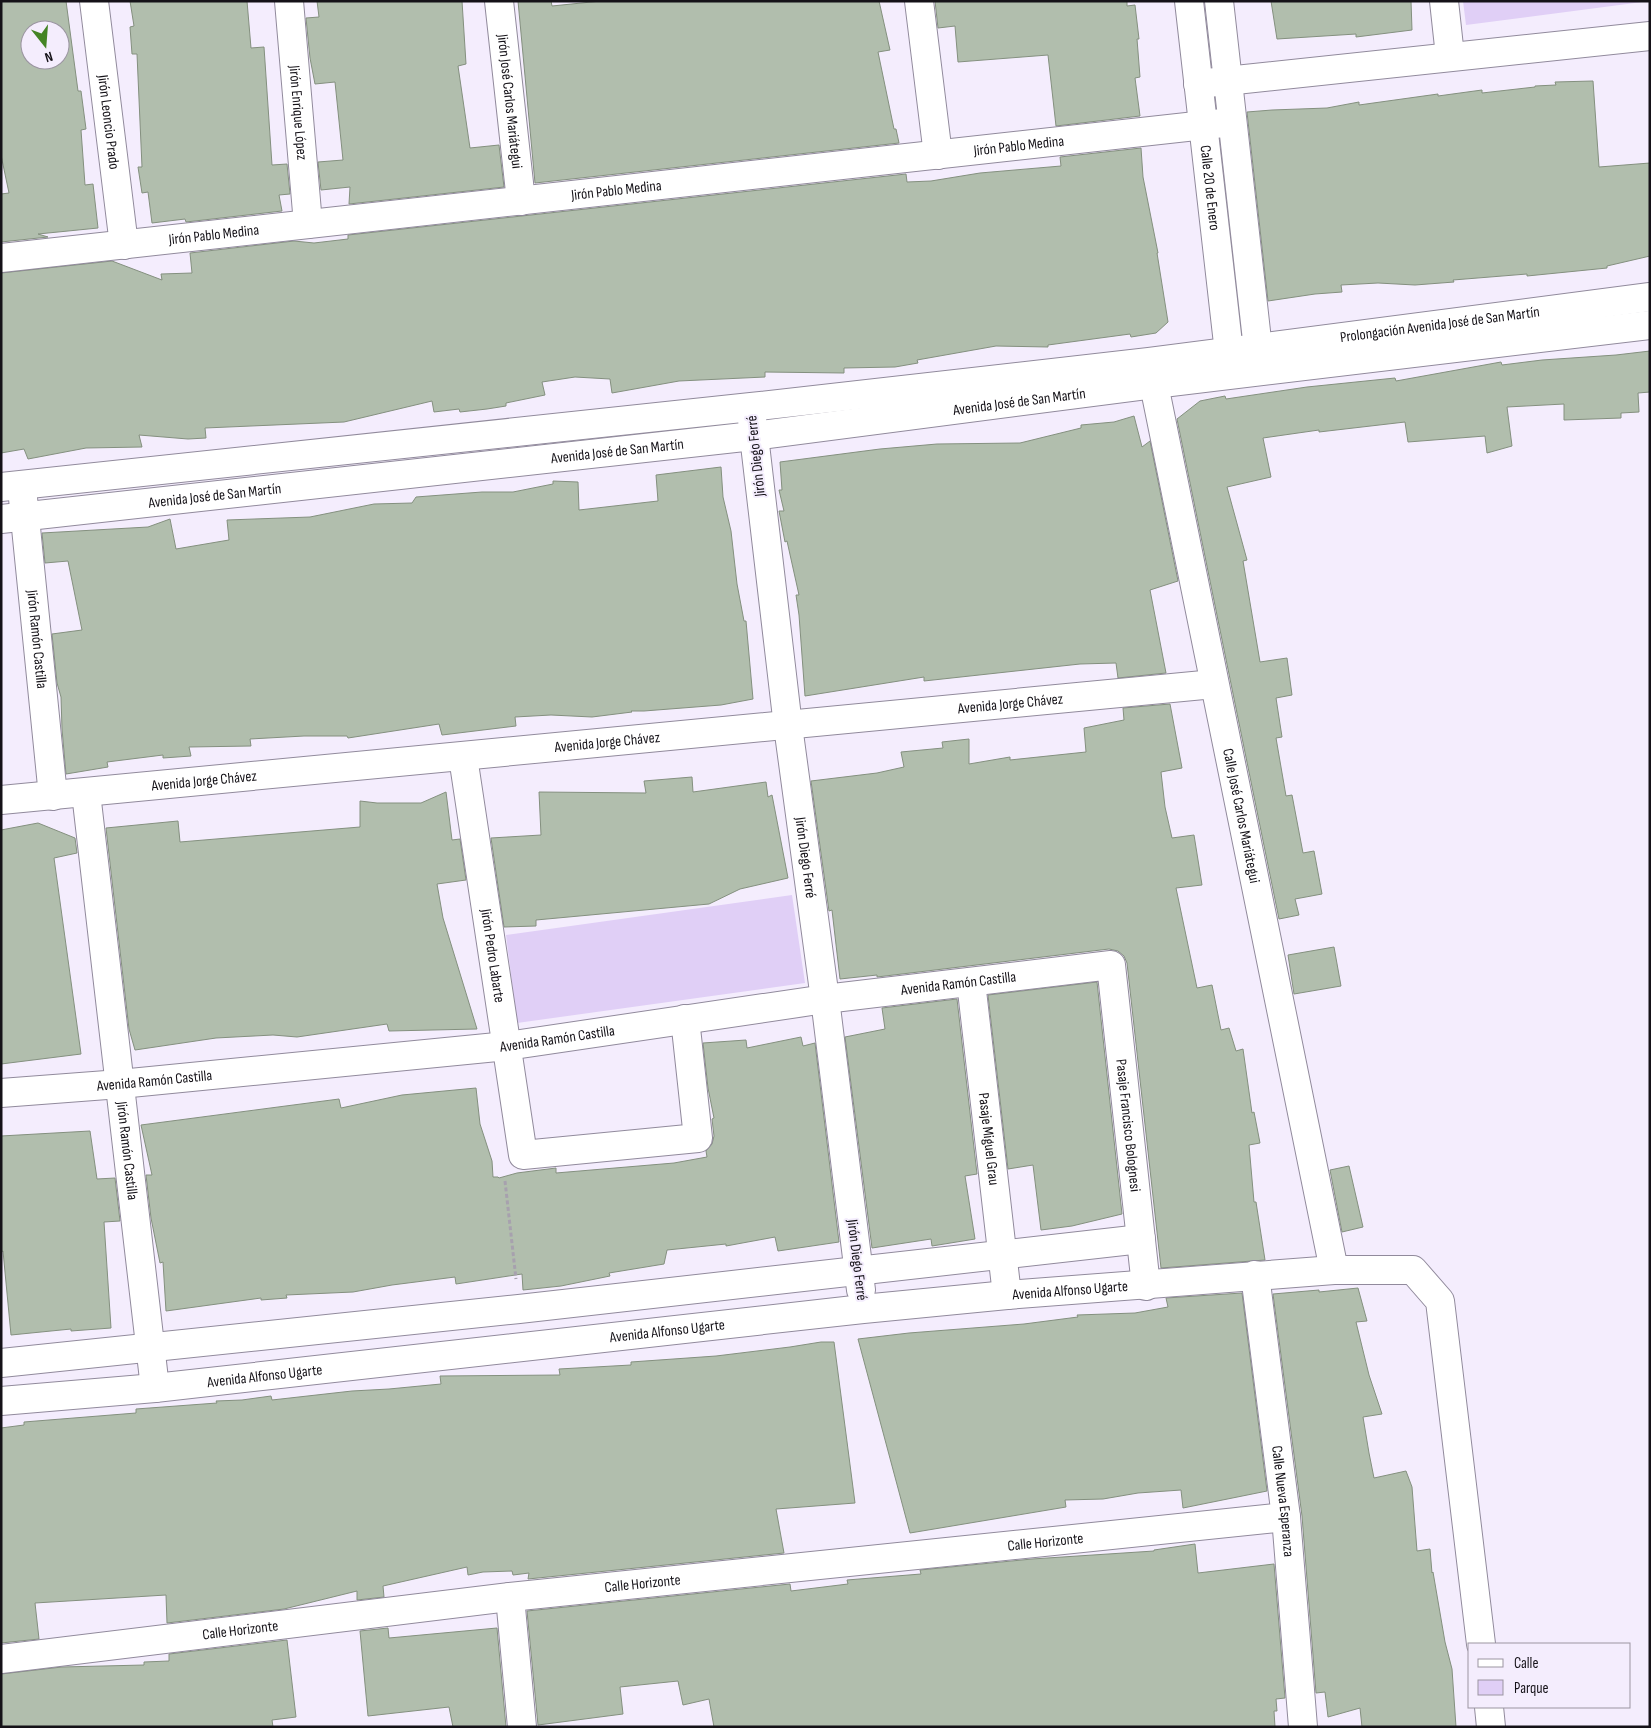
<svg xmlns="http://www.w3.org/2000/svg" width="1651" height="1728" font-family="'Sofia Sans Condensed',sans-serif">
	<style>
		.green { fill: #e0cff6 }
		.building { fill: #b1bead; stroke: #84907f; fill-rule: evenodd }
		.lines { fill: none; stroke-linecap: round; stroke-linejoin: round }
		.minor-casing { stroke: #918a9c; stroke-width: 30 }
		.path { stroke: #a7a1ae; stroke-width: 3; stroke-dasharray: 4 2.5; stroke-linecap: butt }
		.minor { stroke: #fff; stroke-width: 28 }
		.labels { text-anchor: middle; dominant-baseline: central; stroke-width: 4; stroke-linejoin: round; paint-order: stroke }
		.street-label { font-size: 15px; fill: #151218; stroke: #f4edfd }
	</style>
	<rect width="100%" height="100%" fill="#f4edfd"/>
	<g class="green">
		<path d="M1463 1H1650L1466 25Z"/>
		<path d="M792 895 805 983 517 1023 506 935Z"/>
	</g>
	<g class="building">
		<path d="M1 1H66L78 91H81L86 129 81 130 85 185 93 184 98 228 38 234 48 237 1 242V194L9 193 1 155ZM30 30H60V60H30Z"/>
		<path d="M130 1H247L251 48 264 47 272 165 287 164 290 194 279 195 282 211 186 222 185 219 152 223 148 192 142 193 138 167H142L137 54H132L130 27 134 26Z"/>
		<path d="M317 1H462L466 64 458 66 470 148 499 145 504 187 349 204 350 187 321 190 318 162 343 160 335 82 315 84 310 58 306 18 319 17Z"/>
		<path d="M518 1H551L552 6 601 1H879L890 50 878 52 894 129H896L899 143 535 183Z"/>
		<path d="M935 1H1127V6L1135 5 1139 39H1137L1140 77 1135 78 1140 116 1056 126 1048 55 958 62 955 26 938 28Z"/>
		<path d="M1271 1H1411L1412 30 1356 37V34L1277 39Z"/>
		<path d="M1593 81 1599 167 1650 163V256L1607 266V268L1527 276V274L1453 280 1454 282 1415 285 1378 283 1341 285 1342 292 1315 294 1268 301 1247 112 1272 110 1327 108 1359 102V105L1438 94V96L1482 90V93L1535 87V86L1556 85 1555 82Z"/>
		<path d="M1141 148 1143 177 1158 253H1157L1168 322 1156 333 1131 337 1130 334 1048 345V347L996 346 917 360 918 363 895 367 844 368V373L765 372V377L679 381 612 393 610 379 575 377 542 382 545 395 506 403V406L487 409 460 412 459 409 434 412 432 401 344 422 205 428 206 438 188 439 139 435 142 447 86 448 28 459 24 449 1 453V273L112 261 162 280 161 274 192 273 190 253 294 241 314 243 348 239V235L906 174 907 182 931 181 980 173 1061 166 1060 157Z"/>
		<path d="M1650 351V392L1638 393 1639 412 1621 413V418L1564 420V404L1507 407 1512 446 1487 453 1485 436 1408 442 1405 422 1319 432V430L1263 438 1271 477 1227 487 1247 560 1243 561 1260 662 1287 658 1292 695 1276 698 1282 737 1276 738 1286 796 1292 795 1303 853 1314 851 1322 894 1295 899 1299 915 1279 919 1177 419 1200 401 1225 396 1226 399 1307 387 1395 378 1396 381 1501 362 1502 365 1542 360 1616 355Z"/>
		<path d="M1134 416 1142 447 1150 441 1178 581 1150 590 1166 673 1118 678 1116 663 1080 664 924 681V677L805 696 799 615 796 595H799L787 541 785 542 779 511H784L779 490H782L780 462 880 449 937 444 1020 443 1081 428V425L1114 422Z"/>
		<path d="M721 467 723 497 731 531 737 584 744 621H746L753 699 721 705 644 711H631L632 712 592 717 551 715 515 717 516 726 442 735 439 724 348 738 347 736H304L250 739 251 746 189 747 191 756 163 758V755L107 762 108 767 66 774 62 729 61 697 57 683 52 634 82 630 68 561 45 563 42 533 148 527 170 519 176 549 229 540 227 520 310 517 374 504 412 503 416 497 482 492H513L553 484V481L578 482 579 510 658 501 656 475Z"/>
		<path d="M1170 704 1182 768 1161 772 1165 807 1172 838 1194 835 1202 885 1176 888 1197 988 1212 985 1221 1030 1229 1028 1236 1051 1243 1049 1252 1113 1254 1112 1260 1143 1249 1145 1254 1202H1256L1265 1260 1161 1268 1127 963 1124 956 1118 951 1109 949 877 977V975L840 979 832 910 829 911 811 781 877 773 904 767 901 752 943 748 942 742 969 739V764L1010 757V760L1086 752 1084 728 1124 720 1123 708Z"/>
		<path d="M692 777 693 792 766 782 768 797 772 795 788 878 740 889 709 904 536 920V926L504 927 491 838 541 835 539 792 646 793 644 781Z"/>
		<path d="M446 792 452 840 460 839 466 880 437 884 443 918 477 1029 389 1031 387 1024 297 1037 273 1035 216 1038 135 1050 129 1029 106 828 178 821 180 842 360 827V801L377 803H421Z"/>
		<path d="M38 823 75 838 77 853 54 858 81 1054 1 1064V830Z"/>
		<path d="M1334 947 1341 986 1294 994 1288 955Z"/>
		<path d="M1097 982 1122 1214 1072 1226 1041 1230 1033 1165 1008 1169 988 995Z"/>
		<path d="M957 999 977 1174 965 1176 975 1239 932 1246 931 1239 872 1248 845 1037 885 1029 882 1008Z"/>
		<path d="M801 1037 803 1046 815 1043 839 1242 778 1251 775 1237 726 1246V1244L667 1250 664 1264 609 1273 610 1276 561 1286 523 1290 522 1274 456 1284 455 1277 392 1285 353 1292 286 1295 287 1298 261 1300V1298L166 1311 163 1262 160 1263 151 1218 146 1175H152L141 1125 339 1099 341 1108 402 1095 476 1088 480 1124 492 1161 493 1177H498L499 1178 517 1173 556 1168V1173L674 1163 707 1157 706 1151 712 1144 714 1136 712 1119 714 1118 708 1088 703 1043 746 1040 747 1048Z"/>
		<path d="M90 1131 97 1179 115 1178 120 1221 104 1222 111 1328 71 1331V1329L11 1335 3 1251 1 1252V1136Z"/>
		<path d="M1349 1166 1363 1227 1342 1232 1330 1170Z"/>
		<path d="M1358 1288 1367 1321 1356 1322 1369 1375 1382 1414 1363 1417 1369 1453 1374 1478 1406 1471 1412 1487 1417 1551 1430 1549 1432 1573 1433 1572 1445 1642 1452 1669 1456 1727H1362L1360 1708 1328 1717 1325 1692 1316 1693 1302 1516 1273 1294 1319 1290V1292Z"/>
		<path d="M1242 1293 1267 1491 1183 1508 1181 1490 1138 1493 1103 1499 1065 1500 1066 1507 910 1533 858 1339 909 1333 1024 1324 1078 1317 1077 1315 1135 1313 1168 1307 1166 1298Z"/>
		<path d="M821 1342H834L855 1503 776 1509 784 1553 528 1579 529 1573 513 1575 512 1571 483 1572 468 1575 467 1567 383 1586 384 1597 357 1600V1591L284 1609 167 1623 166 1595 35 1603 39 1639 1 1643V1428L24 1425V1422L136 1413V1409L217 1403 216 1401 242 1400 271 1396 272 1400 352 1391 389 1389 441 1384 440 1376 560 1375 559 1369 631 1365V1362L716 1356 790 1347Z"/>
		<path d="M1195 1544 1198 1573 1274 1564 1285 1698 1276 1699 1277 1711H1274L1275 1727H714L709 1699 683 1705 678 1681 620 1687 623 1714 538 1725 527 1611 790 1584 791 1591 848 1584 847 1580 921 1574 920 1570 1032 1559 1154 1551V1550Z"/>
		<path d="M388 1628 389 1638 497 1628 506 1727H453L449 1707 368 1716 360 1631Z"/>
		<path d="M287 1640 296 1717 272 1720 273 1727H1V1674L62 1667 144 1665V1662L169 1661V1654Z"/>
	</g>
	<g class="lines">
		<defs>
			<g id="minor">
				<path id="s1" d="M94 1 124 245"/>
				<path id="s2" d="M289 1 308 224"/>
				<path id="s3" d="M499 1 521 201"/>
				<path d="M919 1 938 155"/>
				<path id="s4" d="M1189 1 1231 370"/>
				<path d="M1219 1 1260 367"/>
				<path d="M1444 1 1450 56"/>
				<path d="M1198 84 1650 36"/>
				<path id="s5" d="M1 258 1232 122"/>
				<path id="s6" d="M1150 365 1334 1270"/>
				<path id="s7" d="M752 419 788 726 825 999 861 1290"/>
				<path id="s8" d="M1 487 751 407 1149 362 1650 297"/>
				<path id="s9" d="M23 498 53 796"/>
				<path id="s10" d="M1 519 753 436 1154 384 1650 325"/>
				<path id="s11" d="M463 757 523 1155 698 1138 685 1019"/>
				<path id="s12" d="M86 793 155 1388"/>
				<path id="s13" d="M1 800 1214 684"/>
				<path id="s14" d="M971 982 1007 1295"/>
				<path id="s15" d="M1 1093 120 1084 507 1046 825 999 1111 965 1146 1286"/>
				<path id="s16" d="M1255 1275 1286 1517 1303 1727"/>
				<path d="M1 1363 519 1309 1141 1239"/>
				<path id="s17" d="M1 1401 155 1388 863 1309 1007 1295 1334 1270H1413L1440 1301 1481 1644"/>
				<path d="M510 1597 522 1727"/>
				<path id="s18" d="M1 1659 510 1597 1286 1517"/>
				<path d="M1489 1707 1491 1727"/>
			</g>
		</defs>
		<use href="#minor" class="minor-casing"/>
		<path class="path" d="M505 1181 516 1279"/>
		<use href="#minor" class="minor"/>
	</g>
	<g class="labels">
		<g class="street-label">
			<text stroke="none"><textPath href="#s3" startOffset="101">Jirón José Carlos Mariátegui</textPath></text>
			<text stroke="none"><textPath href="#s2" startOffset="112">Jirón Enrique López</textPath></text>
			<text stroke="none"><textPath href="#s1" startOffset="122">Jirón Leoncio Prado</textPath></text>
			<text stroke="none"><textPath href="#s5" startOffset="1024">Jirón Pablo Medina</textPath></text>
			<text stroke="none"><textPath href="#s4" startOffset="188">Calle 20 de Enero</textPath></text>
			<text stroke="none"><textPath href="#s5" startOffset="619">Jirón Pablo Medina</textPath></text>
			<text stroke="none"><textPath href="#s5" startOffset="214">Jirón Pablo Medina</textPath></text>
			<text stroke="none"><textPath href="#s8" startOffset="1448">Prolongación Avenida José de San Martín</textPath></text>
			<text stroke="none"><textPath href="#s10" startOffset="1025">Avenida José de San Martín</textPath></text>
			<text stroke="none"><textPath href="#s10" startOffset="620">Avenida José de San Martín</textPath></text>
			<text transform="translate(756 456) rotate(-96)">Jirón Diego Ferré</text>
			<text stroke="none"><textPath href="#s10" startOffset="215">Avenida José de San Martín</textPath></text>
			<text stroke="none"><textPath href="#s9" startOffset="142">Jirón Ramón Castilla</textPath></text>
			<text stroke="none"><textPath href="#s13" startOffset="1014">Avenida Jorge Chávez</textPath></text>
			<text stroke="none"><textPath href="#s13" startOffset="609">Avenida Jorge Chávez</textPath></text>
			<text stroke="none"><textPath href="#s13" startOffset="204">Avenida Jorge Chávez</textPath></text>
			<text stroke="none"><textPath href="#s6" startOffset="460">Calle José Carlos Mariátegui</textPath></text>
			<text stroke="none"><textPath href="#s7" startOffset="442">Jirón Diego Ferré</textPath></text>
			<text stroke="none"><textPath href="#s11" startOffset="201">Jirón Pedro Labarte</textPath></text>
			<text stroke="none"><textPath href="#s15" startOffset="964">Avenida Ramón Castilla</textPath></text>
			<text stroke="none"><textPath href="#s15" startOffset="559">Avenida Ramón Castilla</textPath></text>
			<text stroke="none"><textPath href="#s15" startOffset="154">Avenida Ramón Castilla</textPath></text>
			<text stroke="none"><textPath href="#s15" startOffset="1279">Pasaje Francisco Bolognesi</textPath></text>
			<text stroke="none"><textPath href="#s14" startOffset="158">Pasaje Miguel Grau</textPath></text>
			<text stroke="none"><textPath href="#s12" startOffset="360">Jirón Ramón Castilla</textPath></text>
			<text transform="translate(857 1260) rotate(83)">Jirón Diego Ferré</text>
			<text stroke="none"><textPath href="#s17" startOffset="1075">Avenida Alfonso Ugarte</textPath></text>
			<text stroke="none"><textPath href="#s17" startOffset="670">Avenida Alfonso Ugarte</textPath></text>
			<text stroke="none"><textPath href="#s17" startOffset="265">Avenida Alfonso Ugarte</textPath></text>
			<text stroke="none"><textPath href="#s16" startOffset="228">Calle Nueva Esperanza</textPath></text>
			<text stroke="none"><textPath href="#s18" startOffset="1051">Calle Horizonte</textPath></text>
			<text stroke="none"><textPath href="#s18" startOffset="646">Calle Horizonte</textPath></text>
			<text stroke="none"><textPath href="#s18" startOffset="241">Calle Horizonte</textPath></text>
		</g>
	</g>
	<rect width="1651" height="1728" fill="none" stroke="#151218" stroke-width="5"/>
	<rect x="1468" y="1643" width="162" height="65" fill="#f4edfd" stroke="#9b95a1"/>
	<rect x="1478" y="1659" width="25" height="8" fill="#ffffff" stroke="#9b95a1"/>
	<text x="1514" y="1668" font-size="15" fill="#151218">Calle</text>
	<rect x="1478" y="1680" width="25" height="15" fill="#e0cff6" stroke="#9b95a1"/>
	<text x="1514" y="1693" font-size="15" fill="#151218">Parque</text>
	<g transform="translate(45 45) rotate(163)"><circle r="24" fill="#f4edfd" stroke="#9b95a1"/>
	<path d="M0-4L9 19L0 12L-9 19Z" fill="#448425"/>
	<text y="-8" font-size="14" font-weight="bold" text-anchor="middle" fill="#151218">N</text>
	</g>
</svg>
